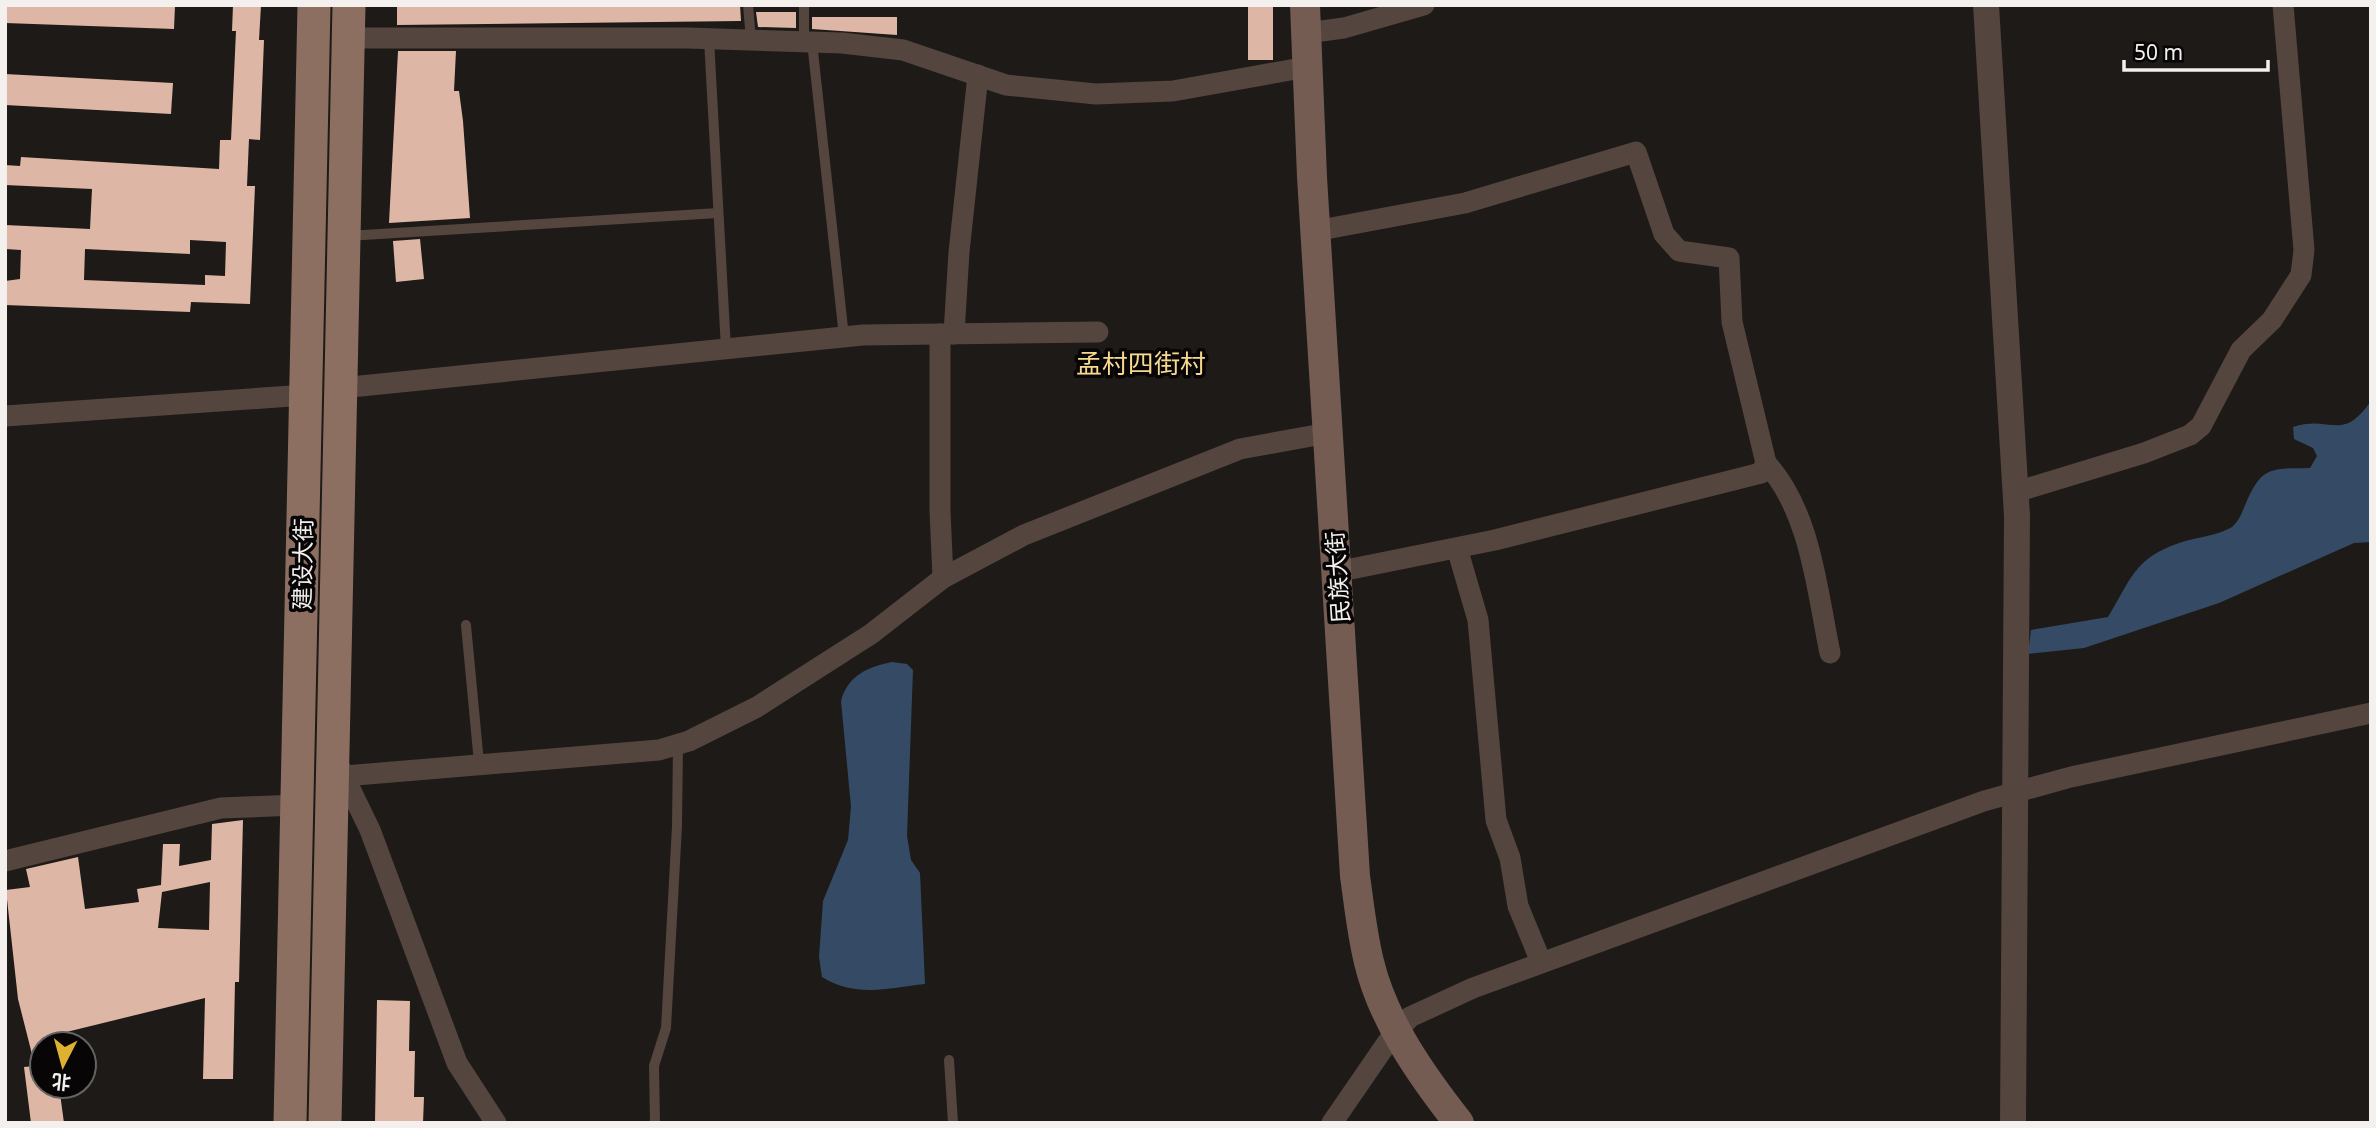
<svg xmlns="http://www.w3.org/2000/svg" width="2376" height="1128" font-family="'Noto Sans','Noto Sans SC',sans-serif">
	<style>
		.water { fill: #354b65 }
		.building { fill: #deb6a5; fill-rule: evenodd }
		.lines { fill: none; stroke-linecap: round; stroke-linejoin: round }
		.service { stroke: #54453e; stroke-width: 10 }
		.minor { stroke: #54453e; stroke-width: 21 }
		.tertiary { stroke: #54453e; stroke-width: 26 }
		.secondary { stroke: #745c52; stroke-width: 30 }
		.primary { stroke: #8d6f61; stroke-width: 33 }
		.labels { text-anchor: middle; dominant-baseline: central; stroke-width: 7; stroke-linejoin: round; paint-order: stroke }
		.street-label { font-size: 23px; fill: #f3f0ee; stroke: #070505 }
		.quarter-label { font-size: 26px; fill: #f8d88d; stroke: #070505 }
	</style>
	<rect width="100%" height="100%" fill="#1d1a17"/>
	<g class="water">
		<path d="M2371 401V542L2354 543 2219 603 2084 648 2028 654 2031 630 2108 617C2131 580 2133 559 2179 543 2196 537 2217 536 2232 527 2240 520 2242 512 2246 503 2262 465 2272 469 2310 468L2317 456 2313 448 2294 439 2293 427C2331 414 2341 444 2371 401Z"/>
		<path d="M892 662 907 664 913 670 907 836 911 860 920 873 925 984C889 988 856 998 822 977L819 957 823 901 848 840 851 807 841 701C848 675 868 667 892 662Z"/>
	</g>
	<g class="building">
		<path d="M5 5 175 6 174 29 5 23Z"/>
		<path d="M233 5H261L259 40H264L260 140 249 139 247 186H255L250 304 191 302 190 312 5 305V281L20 279 21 250 5 249V225L90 229 92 189 5 185V165L20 166 21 157 219 169 220 140H231L236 31H232ZM190 240 226 242 225 276 205 275V285L84 280 85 249 190 254Z"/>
		<path d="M397 5H740L741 21 397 25Z"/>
		<rect x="1248" y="5" width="25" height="55"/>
		<path d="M756 12H796V28L758 27Z"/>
		<path d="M812 17H897V35L812 29Z"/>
		<path d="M398 51H456L454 91H459L463 121 470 218 389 223Z"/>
		<path d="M5 74 173 83 171 114 5 105Z"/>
		<path d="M420 239 424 279 396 282 393 241Z"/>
		<path d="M243 820 239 982H235L233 1079H203L205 998 42 1038V1086H59L64 1123H31L24 1067 35 1066 18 999 6 890 30 887 26 869 78 857 85 909 139 902 137 889 161 885 163 844H180L179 866 211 860 212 824ZM210 882 209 930 158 928 162 892Z"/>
		<path d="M377 1000 410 1001 409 1051H415L414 1097H424L423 1123H375Z"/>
	</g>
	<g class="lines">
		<g class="service">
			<path d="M748 5 751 40"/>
			<path d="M804 5V42"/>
			<path d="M709 39 726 349"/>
			<path d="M812 42 844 337"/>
			<path d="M347 236 718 213"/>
			<path d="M466 625 479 763"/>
			<path d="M949 1060 953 1123"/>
			<path d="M655 1123 654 1066 666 1028 677 826 678 744"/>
		</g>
		<g class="minor">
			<path d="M1306 33 1344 28 1424 5"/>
			<path d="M348 38H688L842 43 903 50 1006 85 1096 94 1173 91 1307 67"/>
			<path d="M1315 231 1465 203 1636 152 1664 234 1679 251 1729 258 1732 322 1766 463 1761 473 1495 540 1336 572"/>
			<path d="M940 334V511L943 578"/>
			<path d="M954 334 959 252 978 75"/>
			<path d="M341 388 863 335 1098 332"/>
			<path d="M5 416 306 395"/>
			<path d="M1766 463C1811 512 1817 591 1830 653"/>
			<path d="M2016 492 2144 453 2190 435 2201 426 2241 350 2272 320 2301 275 2304 250 2283 5"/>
			<path d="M1457 548 1478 620 1496 820 1510 858 1518 906 1541 962"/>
			<path d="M338 764 370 830 457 1063 496 1123"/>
			<path d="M344 776 659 750 689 741 757 707 871 634 943 578 1024 535 1240 449 1328 433"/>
			<path d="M5 861 221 808 297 805"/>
			<path d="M1332 1123 1387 1043 1410 1017 1473 988 1984 801 2071 777 2371 713"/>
		</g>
		<path class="tertiary" d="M1986 5 2017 516 2013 1123"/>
		<path class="secondary" d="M1305 5 1312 177 1355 876C1359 904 1362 934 1369 962 1383 1021 1422 1076 1459 1123"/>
		<g class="primary">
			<path d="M290 1123 314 5"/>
			<path d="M325 1123 349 5"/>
		</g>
	</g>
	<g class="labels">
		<g class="street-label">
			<text transform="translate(302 564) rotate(-89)">建设大街</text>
			<text transform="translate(1337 577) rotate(-94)">民族大街</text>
		</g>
		<g class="quarter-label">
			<text x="1141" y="363">孟村四街村</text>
		</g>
	</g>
	<rect width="2376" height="1128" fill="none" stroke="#f3f0ee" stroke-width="14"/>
	<g transform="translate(63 1065) rotate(186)"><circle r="33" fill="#070505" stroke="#656362" stroke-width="2"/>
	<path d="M0-5L12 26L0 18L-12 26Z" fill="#deb133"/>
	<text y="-10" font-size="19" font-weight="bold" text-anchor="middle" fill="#f3f0ee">北</text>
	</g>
	<path d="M2124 60v10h144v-10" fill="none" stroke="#f3f0ee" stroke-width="3.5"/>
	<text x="2134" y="60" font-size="21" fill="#f3f0ee" stroke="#070505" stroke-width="5" paint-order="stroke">50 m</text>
</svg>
